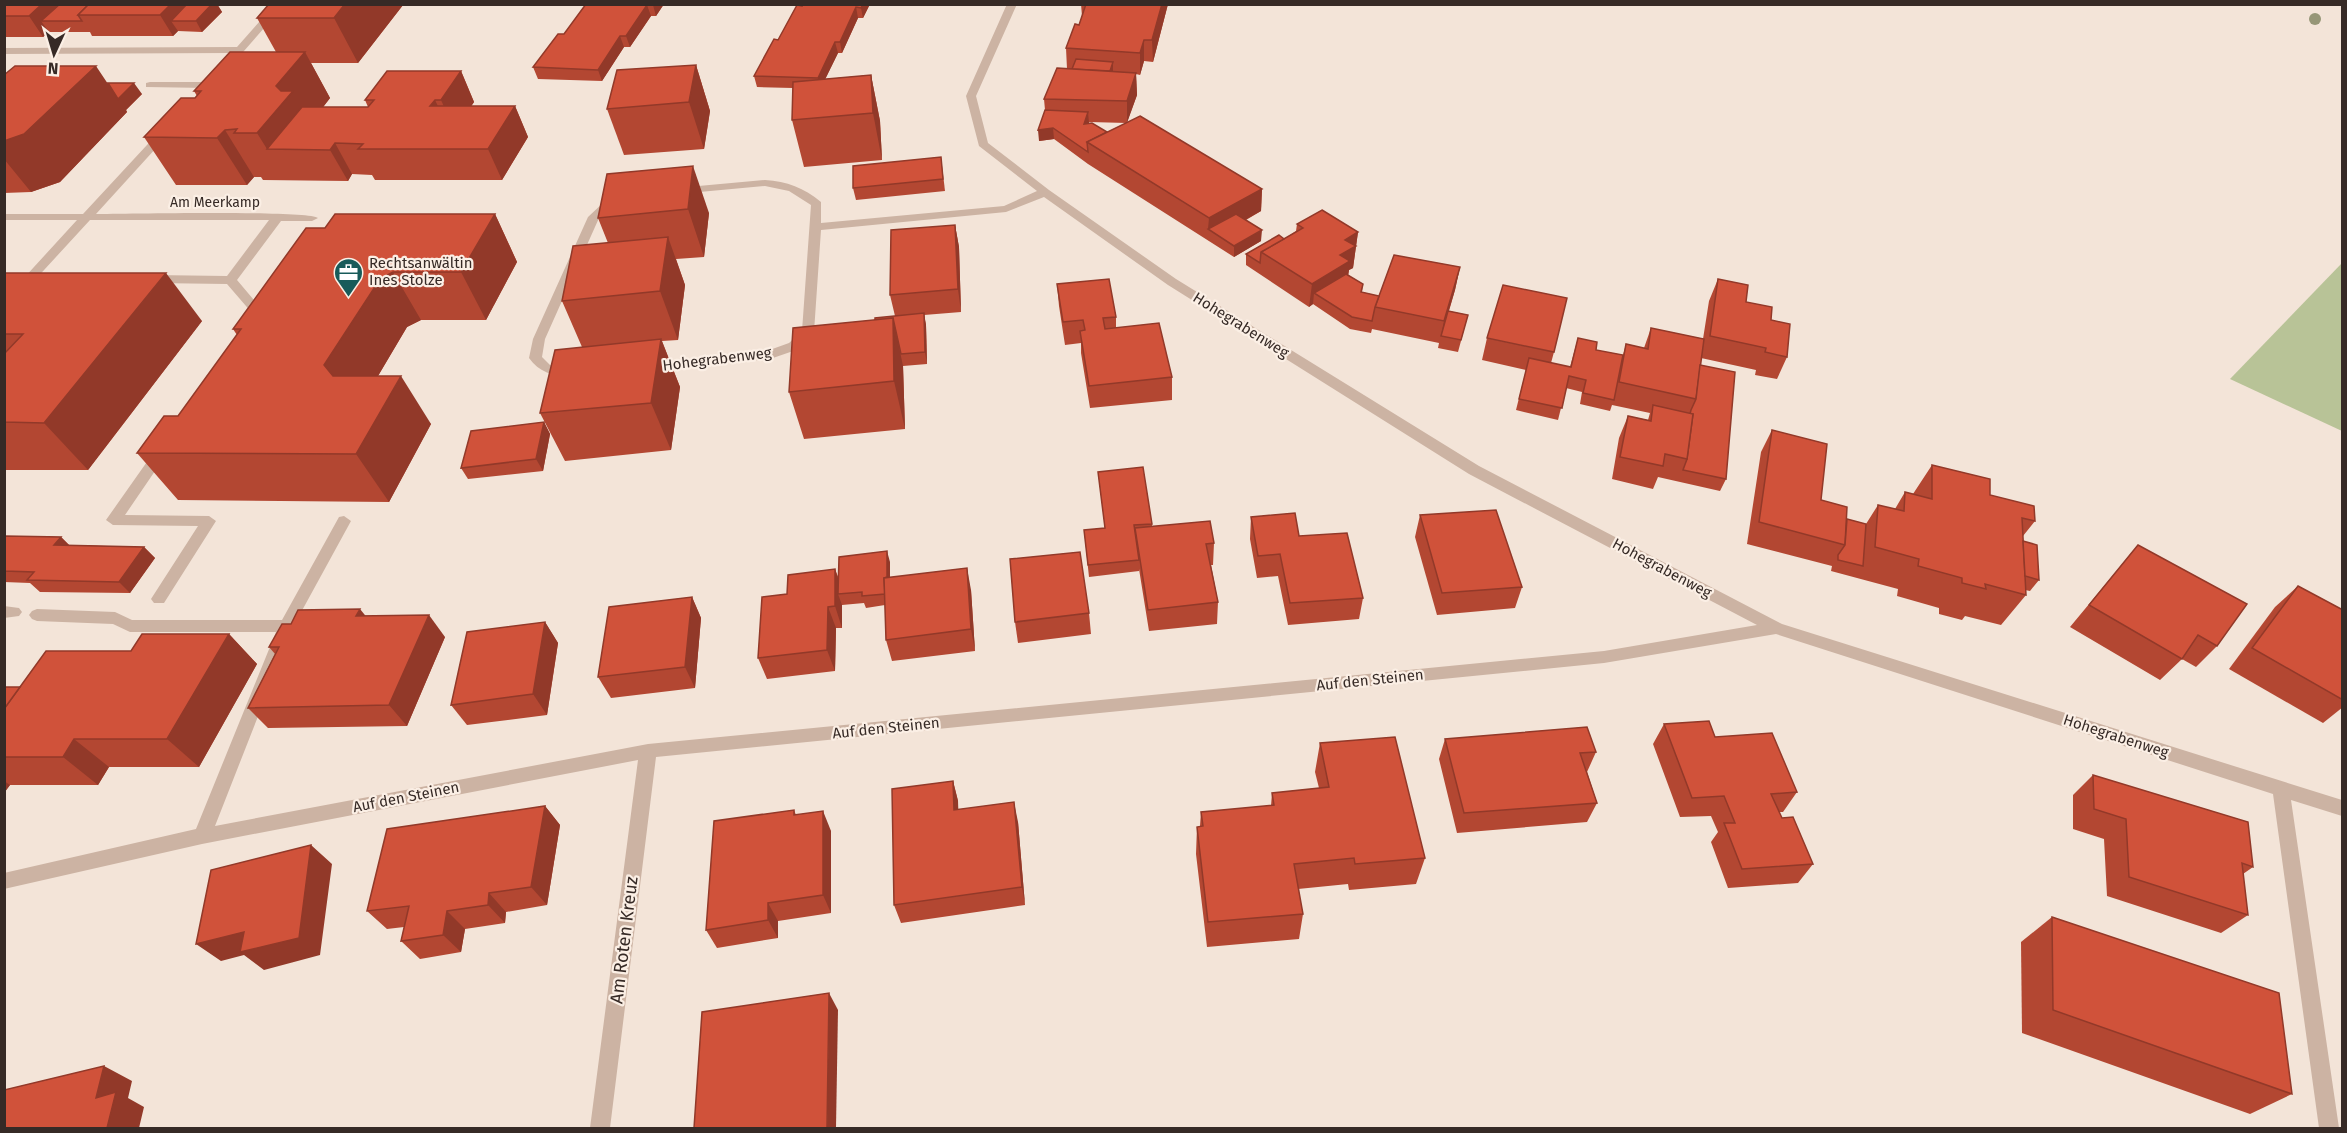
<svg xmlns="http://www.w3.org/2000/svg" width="2347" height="1133" font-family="'Fira Sans',sans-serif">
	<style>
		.green { fill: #b8c397 }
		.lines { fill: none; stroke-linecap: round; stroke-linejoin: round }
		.minor { fill: #ccb3a3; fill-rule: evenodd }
		.tree { fill: #969677 }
		.wall { fill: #b34732; fill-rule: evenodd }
		.shaded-wall { fill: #923929 }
		.building { fill: #d0523a; stroke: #923929; stroke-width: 1.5 }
		.labels { text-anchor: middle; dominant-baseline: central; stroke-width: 4.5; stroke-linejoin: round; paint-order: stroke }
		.far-street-label { font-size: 14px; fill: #362a26; stroke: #fbefe5 }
		.poi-label { font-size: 15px; fill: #362a26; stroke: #fbefe5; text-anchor: start }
		.street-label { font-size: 15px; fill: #362a26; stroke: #fbefe5 }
		.near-street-label { font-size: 18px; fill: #362a26; stroke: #fbefe5 }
	</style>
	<rect width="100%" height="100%" fill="#f3e4d8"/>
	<path class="green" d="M2342 263V431L2230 379Z"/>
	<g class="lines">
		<g class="minor">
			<path d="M275 4H285L230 67 226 68 221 65 231 53 4 54V48L237 47Z"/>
			<path d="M1007 4H1017L976 96 988 143 1049 190 1176 279 1479 466 1782 624 2342 800V816L2291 800 2339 1128H2319L2273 794 1776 634 1604 663 656 757 610 1128H590L638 760 202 844 4 889V873L196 829 276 632H130L113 624 37 621 32 619 29 615 32 611 37 609 115 612 132 620H282L339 517 344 516 351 521 293 627 215 826 648 744 1604 651 1757 625 1469 474 1168 285 1044 197 1006 212 821 230 814 332 799 349 770 359 569 379C552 375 539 372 529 358L533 339 588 217 604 202 633 192 765 180C787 181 804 188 821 202V223L1004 206 1037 191 979 146 966 96ZM765 186 789 191 811 205 802 331 789 343 764 352 569 371 550 365 542 357 545 339 599 218 612 206 635 198Z"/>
			<path d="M150 82H208L213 85 208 88 146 87V83Z"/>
			<path d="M163 131 168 134 167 136 96 214C123 214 308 210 318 218L312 221H281L237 280 265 313 259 322H251L249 319 252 313 227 284 153 283 147 279 153 275 227 276 269 220H90L33 282 29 283 23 279 77 220H4V214H83L159 132Z"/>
			<path d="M161 447 168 452 125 515 209 516 216 521 164 603H154L151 599 198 526 113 525 106 520 156 449Z"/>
			<path d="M4 606 19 608 22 612 19 616 4 618Z"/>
		</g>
	</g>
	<circle class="tree" cx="2315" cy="19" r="6"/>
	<g class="wall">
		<path d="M4 4H217L222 12 202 32 178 31 173 36H92L90 32H49L43 37H6L4 35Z"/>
		<path d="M269 4H403V5L358 63H311L330 98 323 107H368L365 100 461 71 474 102 471 106H515L528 137 502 180H375L372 175 352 174 348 181 263 180 261 177H254L247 185H176L144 137 195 98 197 96 194 91 276 52 257 18Z"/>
		<path d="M586 4H664L656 16H651L630 47H624L602 81 538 79 533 67 564 34Z"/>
		<path d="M802 4H870L863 18H858L842 53H838L825 79 871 75 880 121 882 160 804 167 792 120 793 88 757 87 754 76Z"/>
		<path d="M1081 4H1168L1153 62 1144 61 1140 75 1136 74 1137 95 1127 122 1262 189 1261 211 1246 220 1261 241 1234 257 1088 164 1054 139 1039 141 1045 110 1044 99 1067 69 1066 48 1079 25 1082 16ZM1089 122 1127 123 1107 132 1089 123Z"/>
		<path d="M696 65 710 111 704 149 624 155 607 109Z"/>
		<path d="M4 75 108 83 142 94 126 110 127 112 60 182 31 192 4 193Z"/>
		<path d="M941 157 945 191 856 200 853 188Z"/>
		<path d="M607 174 709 213 704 257 676 259 685 285 678 340 662 341 680 387 671 450 565 461 540 413 582 347 562 301 608 243 598 218Z"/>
		<path d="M495 214 517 262 486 320H421L407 327 378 376 431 424 389 502 178 500 137 453 178 416 237 335 233 329 325 228Z"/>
		<path d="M1297 224 1358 232 1353 268 1349 270 1348 275 1363 284 1362 292 1379 296 1460 267 1455 290 1449 311 1468 315 1458 352 1438 348 1439 343 1372 329 1371 333 1350 329 1313 304 1309 307 1246 265V254L1284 239 1296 231Z"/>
		<path d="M955 225 959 247 961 312 924 315 926 325 927 364 903 366 905 429 804 439 789 392 875 320 895 316 890 295Z"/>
		<path d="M4 273 202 321 88 470H4Z"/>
		<path d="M1718 279 1746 302 1771 320 1787 357 1777 379 1755 375 1756 370 1701 358 1700 365 1726 479 1720 491 1658 477 1653 489 1612 479 1619 438 1628 416 1648 420 1650 413 1612 405 1610 411 1580 404 1582 392 1566 388 1558 420 1516 410 1526 370 1482 360 1487 338 1554 352 1551 363 1570 367 1578 338 1596 350 1623 355 1626 344 1644 348 1651 328 1703 339 1709 301Z"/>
		<path d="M1057 284 1116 317V327L1172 377V400L1090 408 1081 353V343L1065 345 1059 306Z"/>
		<path d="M544 422 550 434 543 471 468 479 461 468Z"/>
		<path d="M1772 430 1821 500 1847 519 1866 524 1878 505 1895 509 1905 492 1913 494 1932 465 1990 495 2035 521 2023 536V541L2039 580 2030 591 2025 590 2026 595 2001 625 1965 616 1962 620 1939 614V608L1897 596 1898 589 1831 571 1832 566 1747 544 1761 452Z"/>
		<path d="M1098 472 1152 524V527L1214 543 1213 565H1211L1218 602 1217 624 1149 631 1139 569V571L1089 577 1084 530 1105 528Z"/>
		<path d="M1420 515 1522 587 1515 608 1437 615 1415 537Z"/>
		<path d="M1251 517 1299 536 1363 598 1359 619 1288 625 1278 576 1257 578 1250 539Z"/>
		<path d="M4 536 61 537 69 545 144 547 155 558 130 593 40 592 30 583 4 582Z"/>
		<path d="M2138 545 2217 646 2196 667 2182 659 2160 680 2070 627Z"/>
		<path d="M890 562V577L971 590 975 651 892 661 886 640 885 605 866 608 864 603 842 605V628H836L835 671 767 679 758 658 787 594 835 569 839 579Z"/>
		<path d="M2298 586 2343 610V707L2323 723 2229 669 2275 607Z"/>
		<path d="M692 597 701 618 695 688 611 698 598 677Z"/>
		<path d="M1089 613 1091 634 1018 643 1015 622Z"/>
		<path d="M365 616 445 637 407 726 268 728 248 708 275 654 269 647 291 624Z"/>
		<path d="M545 622 558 643 547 715 467 725 451 705Z"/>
		<path d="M229 634 257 664 199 767H109L98 785H10L4 793V687H20L131 651Z"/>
		<path d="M1664 724 1715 737 1797 792 1783 812H1779L1782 818 1813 864 1798 883 1728 888 1711 842 1718 832 1711 816 1680 817 1653 744Z"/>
		<path d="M1445 739 1596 752 1587 772 1597 803 1587 822 1457 833 1439 759Z"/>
		<path d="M1320 743 1425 858 1416 884 1349 890 1348 884 1298 889 1303 914 1299 939 1207 947 1196 854 1197 827 1200 826 1201 812 1271 806 1272 793 1319 788 1315 772Z"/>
		<path d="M2093 775 2253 867 2243 874 2248 915 2221 933 2107 896 2104 839 2073 829V795Z"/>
		<path d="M953 781 958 801V810L1018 822 1025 905 901 923 894 905Z"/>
		<path d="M545 806 560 825 547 905 506 912 505 923 465 929 461 952 420 959 401 941 404 927 387 929 367 911Z"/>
		<path d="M794 810 796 815 831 831V913L778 921V938L717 948 706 930Z"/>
		<path d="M2052 917 2292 1094 2250 1114 2022 1033 2021 942Z"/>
	</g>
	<g class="shaded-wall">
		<path d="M42 4H80L41 21 49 32 43 37 29 16Z"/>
		<path d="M171 4H205L171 21 178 31 173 36 160 15Z"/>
		<path d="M212 4H217L222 12 202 32 196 21Z"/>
		<path d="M345 4H403V5L358 63 334 18Z"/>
		<path d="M653 4H664L656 16 653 5Z"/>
		<path d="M863 4H870L863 18 861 8Z"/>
		<path d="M1162 4H1168L1153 62 1152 40Z"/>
		<path d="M647 5 651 16 630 47 626 36Z"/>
		<path d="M856 7 858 18 842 53 840 42Z"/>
		<path d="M620 36 624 47 602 81 598 70Z"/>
		<path d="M1144 40V61L1140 75V53Z"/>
		<path d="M835 42 838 53 820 90 818 78Z"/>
		<path d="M305 52 330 98 311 123 267 149 257 133 276 86Z"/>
		<path d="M1113 62V73L1110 72Z"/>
		<path d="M696 65 710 111 704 149 689 102Z"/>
		<path d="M96 66 118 99 134 83 142 94 126 110 127 112 60 182 31 192 4 159V141Z"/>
		<path d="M461 71 474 102 455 131 441 100Z"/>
		<path d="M1136 73 1137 95 1127 123V101Z"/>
		<path d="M871 75 880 121 882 160 873 113Z"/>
		<path d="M435 100 450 131 430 106Z"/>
		<path d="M515 106 528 137 502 180 488 149Z"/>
		<path d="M1088 112 1089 123 1084 124Z"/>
		<path d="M1053 128 1054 139 1039 141 1038 130Z"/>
		<path d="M225 130 254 177 247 185 217 138Z"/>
		<path d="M335 143 352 174 348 181 330 150Z"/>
		<path d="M693 166 709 213 704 257 688 209Z"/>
		<path d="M1262 189 1261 211 1218 235 1208 229 1209 218Z"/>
		<path d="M495 214 517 262 486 320 461 272Z"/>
		<path d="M955 225 959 247 961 312 958 289Z"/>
		<path d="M1262 230 1261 241 1234 257V246Z"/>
		<path d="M1358 232 1353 268 1349 270 1347 283 1314 293 1313 304 1309 307 1312 284 1340 255 1345 240Z"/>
		<path d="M668 237 685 285 678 340 660 291Z"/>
		<path d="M1460 267 1455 290 1441 336 1444 321Z"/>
		<path d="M393 272 421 320 407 327 356 413 324 365 380 279Z"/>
		<path d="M166 273 202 321 88 470 44 423Z"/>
		<path d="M924 313 926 325 927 364 925 352Z"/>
		<path d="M893 318 903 366 905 429 894 381Z"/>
		<path d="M661 339 680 387 671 450 651 403Z"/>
		<path d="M401 376 431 424 389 502 356 454Z"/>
		<path d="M544 422 550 434 543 471 536 459Z"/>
		<path d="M61 537 72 548 54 545Z"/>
		<path d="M144 547 155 558 130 593 119 582Z"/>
		<path d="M887 551 890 562V605L887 594Z"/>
		<path d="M967 568 971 590 975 651 971 629Z"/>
		<path d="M835 569 842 591 838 594 842 605V628L835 606Z"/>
		<path d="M692 597 701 618 695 688 685 667Z"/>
		<path d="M828 607 836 628 835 671 827 650Z"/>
		<path d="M360 609 377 630 356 616Z"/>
		<path d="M429 615 445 637 407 726 389 705Z"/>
		<path d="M545 622 558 643 547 715 533 694Z"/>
		<path d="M229 634 257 664 199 767 167 739Z"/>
		<path d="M74 739 109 767 98 785 63 757Z"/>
		<path d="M4 781 10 785 4 793Z"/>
		<path d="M953 781 958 801 959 830 954 810Z"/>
		<path d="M1014 802 1018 822 1025 905 1022 887Z"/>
		<path d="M545 806 560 825 547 905 531 887Z"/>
		<path d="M823 811 831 831V913L823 895Z"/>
		<path d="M311 845 332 864 320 955 264 970 244 955 221 961 196 944Z"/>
		<path d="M489 893 506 912 505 923 488 905Z"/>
		<path d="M768 903 778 921V938L768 920Z"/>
		<path d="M447 911 465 929 461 952 443 935Z"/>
		<path d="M829 993 838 1010 836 1128H827Z"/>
		<path d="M104 1066 132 1081 128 1098 144 1107 139 1128H107L96 1098Z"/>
	</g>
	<g class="building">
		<path d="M4 4H42L29 16H4Z"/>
		<path d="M60 4H89L78 15 82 21H41Z"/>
		<path d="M89 4H171L160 15H78Z"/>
		<path d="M187 4H212L196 21H171Z"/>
		<path d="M269 4H345L334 18H257Z"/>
		<path d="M586 4H653L647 5 626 36H620L598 70 533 67 558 34H564Z"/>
		<path d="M802 4H863L861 8 856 7 840 42H835L818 78 754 76 774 39 778 40 797 5 802 6Z"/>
		<path d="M1086 4H1162L1152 40H1144L1140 53 1066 48 1075 24 1079 25Z"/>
		<path d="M230 52H305L276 86 281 91H293L257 133H234L237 129 225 130 217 138 144 137 181 98H195L201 91H194Z"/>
		<path d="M1076 59 1113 62 1110 71 1072 69Z"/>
		<path d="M696 65 689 102 607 109 617 70Z"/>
		<path d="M15 66H96L24 134 4 141V75Z"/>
		<path d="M1057 68 1136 73 1127 101 1044 99Z"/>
		<path d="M387 71H461L441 100H435L430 106H515L488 149H358L363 144 335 143 330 150 267 149 302 107H368L374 100H365Z"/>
		<path d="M871 75 873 113 792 120 793 82Z"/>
		<path d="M108 83H134L118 99Z"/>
		<path d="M1045 110 1088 112 1084 124 1092 123 1107 132 1087 142 1088 152 1053 128 1038 130Z"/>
		<path d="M1140 116 1262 189 1209 218 1087 142Z"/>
		<path d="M941 157 943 179 853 188V166Z"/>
		<path d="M693 166 688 209 598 218 607 174Z"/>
		<path d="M1322 210 1358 232 1345 240 1356 246 1340 255 1350 261 1312 284 1261 252 1303 228 1297 224Z"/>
		<path d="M335 214H495L461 272H393L380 279 324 365 333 376H401L356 454 137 453 164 416H178L241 329H233L306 228H325Z"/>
		<path d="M1236 214 1262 230 1234 246 1208 229Z"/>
		<path d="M955 225 958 289 890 295 891 230Z"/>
		<path d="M1279 235 1284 239 1261 252 1260 263 1246 254Z"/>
		<path d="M668 237 660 291 562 301 573 246Z"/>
		<path d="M1394 255 1460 267 1444 321 1375 307Z"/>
		<path d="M4 273H166L44 423 4 422V354L23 334H4Z"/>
		<path d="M1346 274 1363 284 1361 292 1379 296 1375 307 1372 321 1352 317 1314 293Z"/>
		<path d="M1109 279 1116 317 1103 318 1105 329 1159 323 1172 377 1089 386 1080 331 1085 330 1083 320 1063 322 1057 284Z"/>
		<path d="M1718 279 1748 285 1746 302 1772 307 1771 320 1790 324 1787 357 1765 352 1766 348 1710 336Z"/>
		<path d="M1503 285 1567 298 1554 352 1487 338Z"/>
		<path d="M1448 311 1468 315 1461 340 1441 336Z"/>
		<path d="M924 313 925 352 901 354 893 318 875 320V318Z"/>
		<path d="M893 318 894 381 789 392 793 328Z"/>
		<path d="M1651 328 1704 339 1696 399 1619 382 1626 344 1648 349Z"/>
		<path d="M1578 338 1597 342 1596 350 1623 355 1614 400 1583 393 1586 380 1569 376 1562 408 1519 399 1529 358 1571 367Z"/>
		<path d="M661 339 651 403 540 413 555 350Z"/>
		<path d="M1700 365 1735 372 1726 479 1683 470 1687 459 1693 414H1690L1691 410 1696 399Z"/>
		<path d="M1653 405 1693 414 1687 459 1665 454 1663 466 1620 457 1628 416 1651 421Z"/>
		<path d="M544 422 536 459 461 468 471 431Z"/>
		<path d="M1772 430 1827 444 1821 500 1847 507 1845 545 1759 522Z"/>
		<path d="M1932 465 1990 479V495L2034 506 2035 521 2022 518 2026 595 1985 584 1986 589 1962 583V578L1918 566 1919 559 1875 547 1878 505 1904 511 1905 492 1932 499Z"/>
		<path d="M1143 467 1152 524 1134 525 1139 560 1088 565 1084 530 1105 528 1098 472Z"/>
		<path d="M1496 510 1522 587 1442 593 1420 515Z"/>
		<path d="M1295 513 1299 536 1347 533 1363 598 1290 603 1280 554 1258 556 1251 517Z"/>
		<path d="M1847 519 1866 524 1863 566 1838 560V555L1845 545Z"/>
		<path d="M1210 521 1214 543 1206 544 1218 602 1148 610 1135 528Z"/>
		<path d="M4 536 61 537 54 545 144 547 119 582 27 580 34 572 4 571Z"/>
		<path d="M2023 541 2037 545 2039 580 2025 576Z"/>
		<path d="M2138 545 2247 604 2217 646 2198 635 2182 659 2089 605Z"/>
		<path d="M887 551V577L884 578 885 594 862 596V592L838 594 839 557Z"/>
		<path d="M1080 552 1089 613 1015 622 1010 559Z"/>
		<path d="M967 568 971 629 886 640 884 578Z"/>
		<path d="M835 569V606L828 607 827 650 758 658 762 597 787 594 788 575Z"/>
		<path d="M2298 586 2343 610V700L2252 648Z"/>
		<path d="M692 597 685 667 598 677 609 607Z"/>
		<path d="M360 609 356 616 429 615 389 705 248 708 279 647H269L282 624H291L298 610Z"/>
		<path d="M545 622 533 694 451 705 467 632Z"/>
		<path d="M142 634H229L167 739H74L63 757H4V709L46 651H131Z"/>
		<path d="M4 687H20L4 709Z"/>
		<path d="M1709 721 1715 737 1772 733 1797 792 1771 794 1782 818 1793 817 1813 864 1742 869 1724 823H1735L1724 796 1692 798 1664 724Z"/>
		<path d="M1587 727 1596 752 1580 753 1597 803 1464 813 1445 739Z"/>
		<path d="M1395 737 1425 858 1355 864 1354 858 1294 864 1303 914 1208 922 1197 827 1203 826 1201 812 1274 805 1272 793 1329 787 1320 743Z"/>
		<path d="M2093 775 2248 822 2253 867 2242 863 2248 915 2129 877 2126 819 2094 809Z"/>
		<path d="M953 781 954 810 1014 802 1022 887 894 905 892 789Z"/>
		<path d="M545 806 531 887 489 893 488 905 447 911 443 935 401 941 409 906 367 911 387 829Z"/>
		<path d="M794 810V815L823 811V895L768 903V920L706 930 714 821Z"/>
		<path d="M311 845 299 938 240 952 244 932 196 944 211 870Z"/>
		<path d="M2052 917 2279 993 2292 1094 2053 1010Z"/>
		<path d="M829 993 827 1128H694L702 1012Z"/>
		<path d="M104 1066 96 1098 116 1092 107 1128H4V1090Z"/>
	</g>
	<defs>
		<symbol id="office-pin" viewBox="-11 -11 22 30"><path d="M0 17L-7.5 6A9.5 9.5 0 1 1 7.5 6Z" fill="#185b5a" stroke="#fbefe5"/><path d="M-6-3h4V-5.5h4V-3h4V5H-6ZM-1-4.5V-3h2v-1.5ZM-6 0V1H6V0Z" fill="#fff"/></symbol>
	</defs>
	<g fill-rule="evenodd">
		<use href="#office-pin" x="332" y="256" width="33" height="45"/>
	</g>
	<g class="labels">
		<g class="far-street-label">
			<text x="215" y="202">Am Meerkamp</text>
		</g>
		<g class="poi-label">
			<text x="369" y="263">Rechtsanwältin<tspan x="369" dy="17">Ines Stolze</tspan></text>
		</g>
		<g class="street-label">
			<text transform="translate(1241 325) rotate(32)">Hohegrabenweg</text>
			<text transform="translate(717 359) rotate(-7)">Hohegrabenweg</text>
			<text transform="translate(1662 568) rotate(28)">Hohegrabenweg</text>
			<text transform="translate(1370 680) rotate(-6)">Auf den Steinen</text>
			<text transform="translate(886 728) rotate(-6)">Auf den Steinen</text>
			<text transform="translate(2116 736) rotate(18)">Hohegrabenweg</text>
			<text transform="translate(406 797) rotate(-11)">Auf den Steinen</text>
		</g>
		<g class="near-street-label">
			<text transform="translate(624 940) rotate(-83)">Am Roten Kreuz</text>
		</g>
	</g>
	<rect width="2347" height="1133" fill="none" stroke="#362a26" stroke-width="12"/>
	<g transform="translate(54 54) rotate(184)" stroke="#fbefe5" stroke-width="4.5" paint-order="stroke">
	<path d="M0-4.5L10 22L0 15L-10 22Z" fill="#362a26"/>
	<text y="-9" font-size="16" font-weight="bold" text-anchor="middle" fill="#362a26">N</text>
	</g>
</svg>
